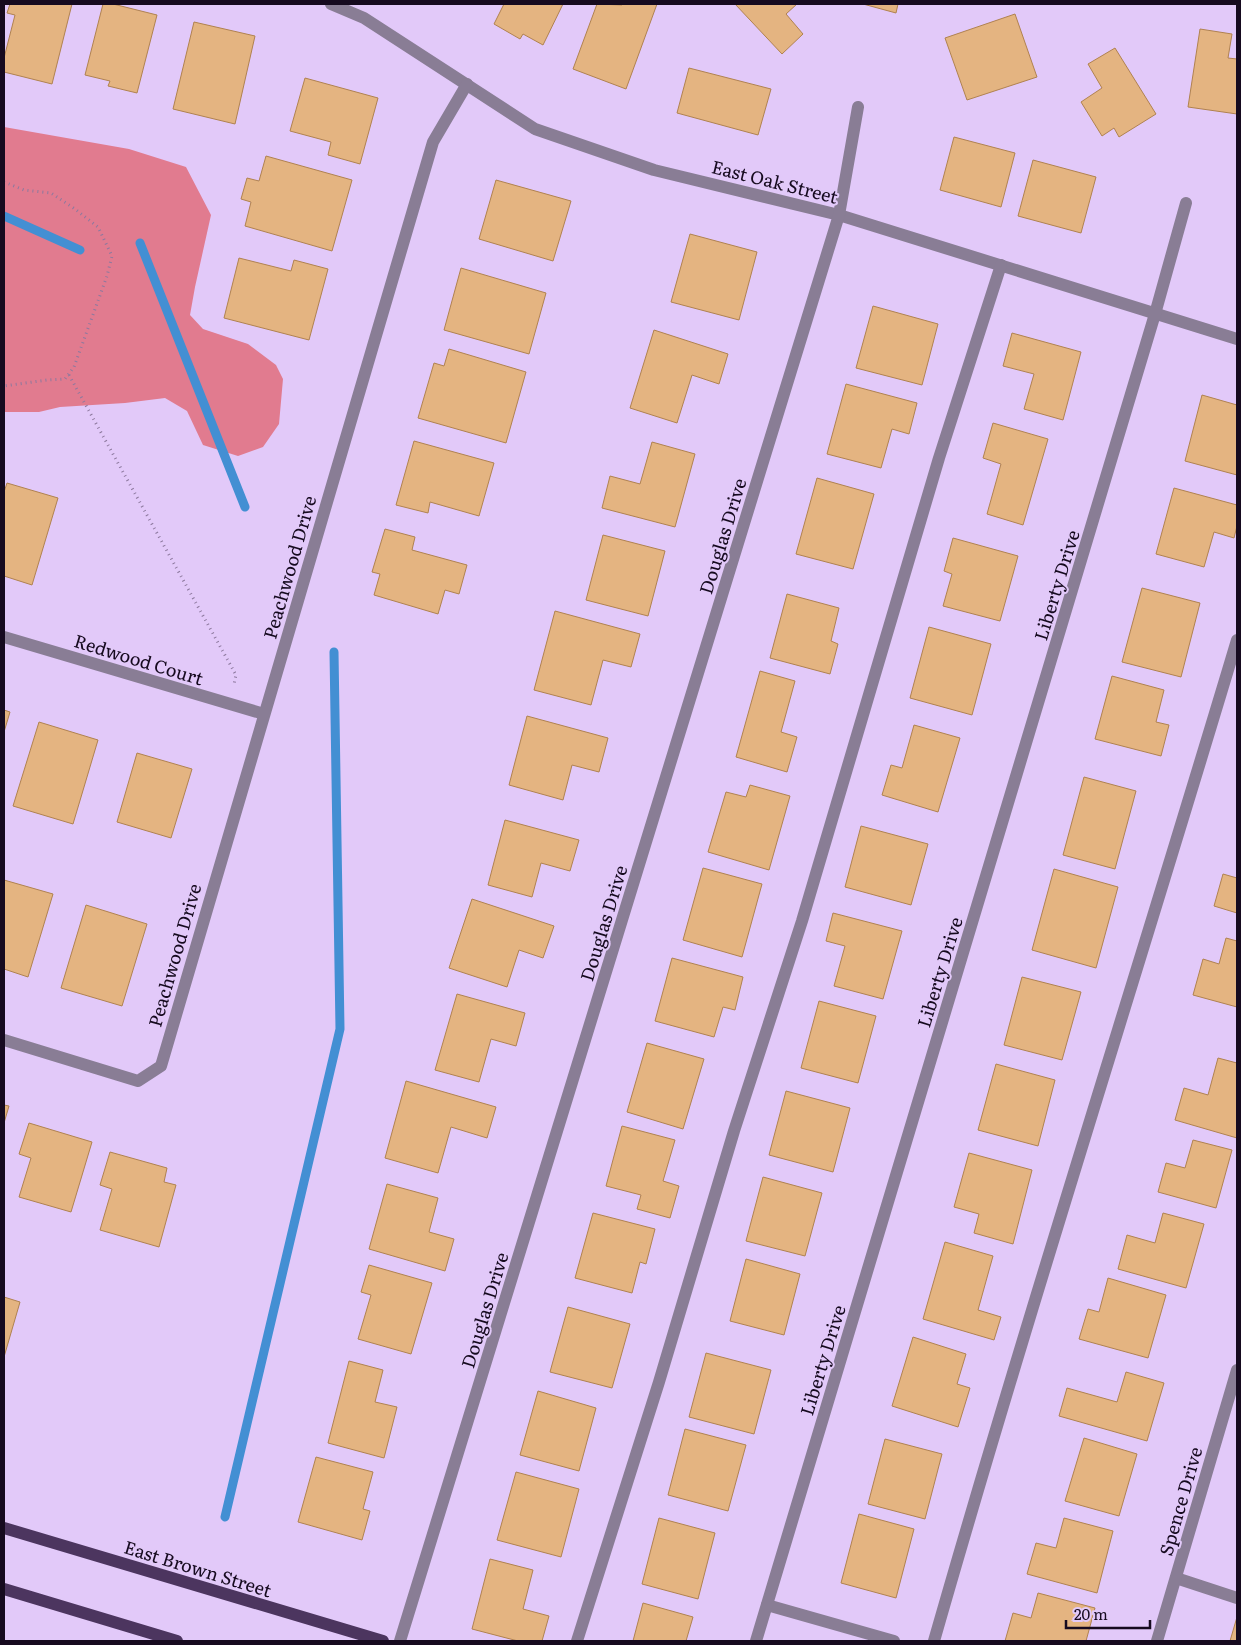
<svg xmlns="http://www.w3.org/2000/svg" width="1241" height="1645" font-family="Literata,serif">
	<style>
		.forest { fill: #e17b8f }
		.lines { fill: none; stroke-linecap: round; stroke-linejoin: round }
		.stream { stroke: #438fd3; stroke-width: 9 }
		.building { fill: #e4b481; stroke: #b08250 }
		.path { stroke: #8d799e; stroke-width: 3; stroke-dasharray: 1 4; stroke-linecap: butt }
		.minor { stroke: #897d95; stroke-width: 12 }
		.major { stroke: #4c355f; stroke-width: 12 }
		.labels { text-anchor: middle; dominant-baseline: central; stroke-width: 4; stroke-linejoin: round; paint-order: stroke }
		.street-label { font-size: 18px; fill: #160a1f; stroke: #e2c9f9 }
	</style>
	<rect width="100%" height="100%" fill="#e2c9f9"/>
	<path class="forest" d="M4 127 129 149 186 167 211 215 195 287 190 315 203 329 248 344 276 365 283 379 279 424 263 447 238 456 203 445 187 411 165 398 125 403 60 407 39 412H4Z"/>
	<g class="lines">
		<g class="stream">
			<path d="M4 216 80 250"/>
			<path d="M140 243 245 507"/>
			<path d="M225 1517 340 1029 334 652"/>
		</g>
	</g>
	<g class="building">
		<path d="M10 4H72L52 84 4 72V58L15 15 7 13Z"/>
		<path d="M103 4H113L157 15 137 93 108 86 110 81 85 75Z"/>
		<path d="M504 4H563L543 45 523 34 520 39 494 24Z"/>
		<path d="M597 4 622 5V4H657L626 89 573 69Z"/>
		<path d="M735 4H797L786 14 803 34 782 54Z"/>
		<path d="M863 4H898L896 13Z"/>
		<path d="M1015 14 1037 77 967 100 945 38Z"/>
		<path d="M194 22 255 36 235 124 173 109Z"/>
		<path d="M1200 29 1232 34 1228 58 1237 59V114L1188 107Z"/>
		<path d="M1115 48 1156 114 1119 137 1114 128 1102 136 1081 102 1102 88 1088 64Z"/>
		<path d="M689 68 771 89 758 135 677 113Z"/>
		<path d="M305 78 378 98 360 164 328 155 331 142 290 131Z"/>
		<path d="M954 137 1015 153 1001 207 940 190Z"/>
		<path d="M266 156 352 180 332 251 245 226 251 202 241 199 247 178 259 181Z"/>
		<path d="M1033 160 1096 177 1081 233 1018 216Z"/>
		<path d="M496 180 571 201 553 261 479 239Z"/>
		<path d="M690 234 757 252 739 320 671 302Z"/>
		<path d="M239 258 291 271 294 260 328 269 309 340 224 318Z"/>
		<path d="M461 268 546 293 529 354 444 330Z"/>
		<path d="M873 306 938 324 922 385 856 368Z"/>
		<path d="M654 330 728 354 719 384 692 375 677 423 630 408Z"/>
		<path d="M1012 333 1081 352 1063 420 1024 409 1034 374 1003 366Z"/>
		<path d="M449 349 526 372 506 443 418 418 434 363 444 366Z"/>
		<path d="M846 384 917 403 909 434 892 429 881 468 827 454Z"/>
		<path d="M1202 395 1237 405V475L1185 461Z"/>
		<path d="M993 423 1048 439 1023 525 987 514 1001 464 983 458Z"/>
		<path d="M414 441 494 463 479 516 430 502 428 513 396 505Z"/>
		<path d="M652 442 695 454 675 527 602 508 610 476 640 484Z"/>
		<path d="M817 478 874 494 853 569 796 554Z"/>
		<path d="M7 483 58 498 32 585 4 576V492Z"/>
		<path d="M1174 488 1237 505V526L1234 538 1214 532 1204 567 1156 554Z"/>
		<path d="M385 529 415 537 412 550 467 565 459 594 445 590 438 614 374 595 380 574 372 572Z"/>
		<path d="M603 535 665 551 648 616 586 600Z"/>
		<path d="M953 538 1018 556 1000 621 943 606 952 574 944 571Z"/>
		<path d="M1142 588 1200 603 1181 677 1122 662Z"/>
		<path d="M787 594 839 608 831 641 838 644 830 674 770 658Z"/>
		<path d="M555 611 640 634 631 667 603 660 591 705 534 690Z"/>
		<path d="M929 627 991 644 972 715 910 698Z"/>
		<path d="M760 671 795 681 781 732 797 737 787 772 736 757Z"/>
		<path d="M1112 676 1164 690 1156 722 1169 725 1161 756 1095 739Z"/>
		<path d="M4 710 10 712 4 732Z"/>
		<path d="M527 716 608 738 599 772 572 765 563 800 509 785Z"/>
		<path d="M39 722 98 740 73 824 13 806Z"/>
		<path d="M914 725 960 738 938 812 882 795 891 765 902 768Z"/>
		<path d="M137 753 192 769 171 838 117 822Z"/>
		<path d="M1084 777 1136 791 1115 869 1063 855Z"/>
		<path d="M750 785 790 796 769 870 708 852 726 792 746 797Z"/>
		<path d="M505 820 579 840 570 871 541 863 532 897 488 885Z"/>
		<path d="M861 826 928 844 911 905 845 887Z"/>
		<path d="M703 868 762 884 742 957 683 940Z"/>
		<path d="M1054 869 1118 887 1096 968 1032 950Z"/>
		<path d="M1223 874 1237 878V913L1214 906Z"/>
		<path d="M4 880 53 894 28 977 4 969Z"/>
		<path d="M472 899 554 926 543 958 519 950 507 987 449 968Z"/>
		<path d="M86 905 147 924 122 1006 61 988Z"/>
		<path d="M833 913 902 931 883 999 834 986 845 946 826 941Z"/>
		<path d="M1226 938 1237 941V1007L1193 995 1203 959 1219 964Z"/>
		<path d="M672 958 743 977 735 1010 723 1007 714 1037 655 1021Z"/>
		<path d="M1022 977 1081 992 1062 1060 1004 1045Z"/>
		<path d="M457 994 525 1013 516 1046 491 1039 479 1082 435 1070Z"/>
		<path d="M819 1001 876 1016 858 1083 801 1068Z"/>
		<path d="M647 1043 704 1059 683 1129 627 1112Z"/>
		<path d="M1218 1058 1237 1063V1138L1175 1120 1184 1088 1208 1095Z"/>
		<path d="M996 1064 1055 1080 1038 1146 978 1130Z"/>
		<path d="M406 1081 496 1107 487 1138 451 1127 438 1173 385 1158Z"/>
		<path d="M786 1091 850 1108 833 1172 769 1155Z"/>
		<path d="M4 1105 9 1106 4 1123Z"/>
		<path d="M29 1123 92 1142 71 1212 19 1197 31 1158 19 1154Z"/>
		<path d="M622 1126 675 1140 663 1181 679 1186 670 1218 637 1209 641 1195 606 1186Z"/>
		<path d="M1193 1140 1232 1150 1216 1208 1158 1192 1166 1163 1185 1168Z"/>
		<path d="M110 1152 167 1168 164 1182 176 1185 159 1247 100 1230 112 1189 100 1185Z"/>
		<path d="M969 1153 1032 1170 1013 1244 974 1233 979 1214 954 1207Z"/>
		<path d="M763 1177 822 1193 805 1256 746 1241Z"/>
		<path d="M387 1184 438 1198 429 1232 454 1239 445 1271 369 1249Z"/>
		<path d="M593 1213 655 1229 646 1264 640 1262 632 1293 575 1278Z"/>
		<path d="M1163 1213 1204 1224 1186 1288 1118 1269 1127 1235 1155 1243Z"/>
		<path d="M945 1242 993 1256 978 1310 1001 1317 994 1340 923 1319Z"/>
		<path d="M746 1259 800 1274 784 1335 730 1321Z"/>
		<path d="M369 1265 432 1283 411 1354 358 1339 371 1295 361 1292Z"/>
		<path d="M1108 1278 1166 1295 1148 1358 1079 1339 1088 1309 1099 1312Z"/>
		<path d="M4 1297 20 1302 4 1357Z"/>
		<path d="M568 1307 630 1324 612 1388 550 1372Z"/>
		<path d="M913 1337 966 1354 957 1384 970 1388 958 1427 892 1406Z"/>
		<path d="M706 1353 771 1370 754 1434 689 1417Z"/>
		<path d="M349 1361 383 1370 375 1402 397 1407 384 1458 328 1443Z"/>
		<path d="M1126 1372 1164 1383 1147 1441 1059 1416 1067 1388 1117 1402Z"/>
		<path d="M538 1391 596 1408 579 1471 520 1455Z"/>
		<path d="M685 1429 746 1445 728 1511 668 1495Z"/>
		<path d="M1084 1438 1137 1454 1119 1516 1065 1501Z"/>
		<path d="M885 1439 942 1454 925 1519 868 1504Z"/>
		<path d="M316 1457 373 1472 363 1509 370 1511 362 1540 298 1522Z"/>
		<path d="M516 1472 579 1489 561 1557 497 1540Z"/>
		<path d="M859 1514 914 1529 896 1598 841 1583Z"/>
		<path d="M659 1518 715 1533 698 1599 642 1584Z"/>
		<path d="M1064 1518 1113 1531 1097 1593 1027 1574 1036 1543 1056 1548Z"/>
		<path d="M490 1559 533 1570 523 1609 549 1616 542 1641H518L472 1629Z"/>
		<path d="M1038 1593 1095 1608 1086 1641H1005L1013 1613 1031 1618Z"/>
		<path d="M643 1603 693 1617 686 1641H633Z"/>
		<path d="M1237 1617V1641H1230Z"/>
	</g>
	<g class="lines">
		<g class="path">
			<path d="M4 182 24 190 51 193 75 209 98 227 112 256 107 276 74 367 65 379 47 380 4 386"/>
			<path d="M69 375 236 675 234 684"/>
		</g>
		<g class="minor">
			<path d="M331 4 364 18 535 129 654 170 839 215 1237 339"/>
			<path d="M4 637 264 714"/>
			<path d="M4 1040 138 1081 161 1066 433 142 467 84"/>
			<path d="M1176 1578 1237 1598"/>
			<path d="M767 1605 894 1641"/>
			<path d="M400 1641 839 215 858 107"/>
			<path d="M577 1641 659 1382 734 1131 802 921 939 458 1001 265"/>
			<path d="M756 1641 1155 314 1186 203"/>
			<path d="M934 1641C1030 1306 1137 974 1237 640"/>
			<path d="M1157 1641 1237 1370"/>
		</g>
		<g class="major">
			<path d="M4 1528 383 1641"/>
			<path d="M4 1589 177 1641"/>
		</g>
	</g>
	<g class="labels">
		<g class="street-label">
			<text transform="translate(775 181) rotate(14)">East Oak Street</text>
			<text transform="translate(722 536) rotate(-73)">Douglas Drive</text>
			<text transform="translate(289 567) rotate(-74)">Peachwood Drive</text>
			<text transform="translate(1056 585) rotate(-73)">Liberty Drive</text>
			<text transform="translate(139 659) rotate(17)">Redwood Court</text>
			<text transform="translate(603 923) rotate(-73)">Douglas Drive</text>
			<text transform="translate(174 955) rotate(-74)">Peachwood Drive</text>
			<text transform="translate(939 972) rotate(-73)">Liberty Drive</text>
			<text transform="translate(484 1310) rotate(-73)">Douglas Drive</text>
			<text transform="translate(822 1360) rotate(-73)">Liberty Drive</text>
			<text transform="translate(1180 1501) rotate(-74)">Spence Drive</text>
			<text transform="translate(198 1568) rotate(17)">East Brown Street</text>
		</g>
	</g>
	<rect width="1241" height="1645" fill="none" stroke="#160a1f" stroke-width="10"/>
	<path d="M1066 1620v8h84v-8" fill="none" stroke="#160a1f" stroke-width="2.5"/>
	<text x="1074" y="1620" font-size="15" fill="#160a1f" stroke="#e2c9f9" stroke-width="4" paint-order="stroke">20 m</text>
</svg>
